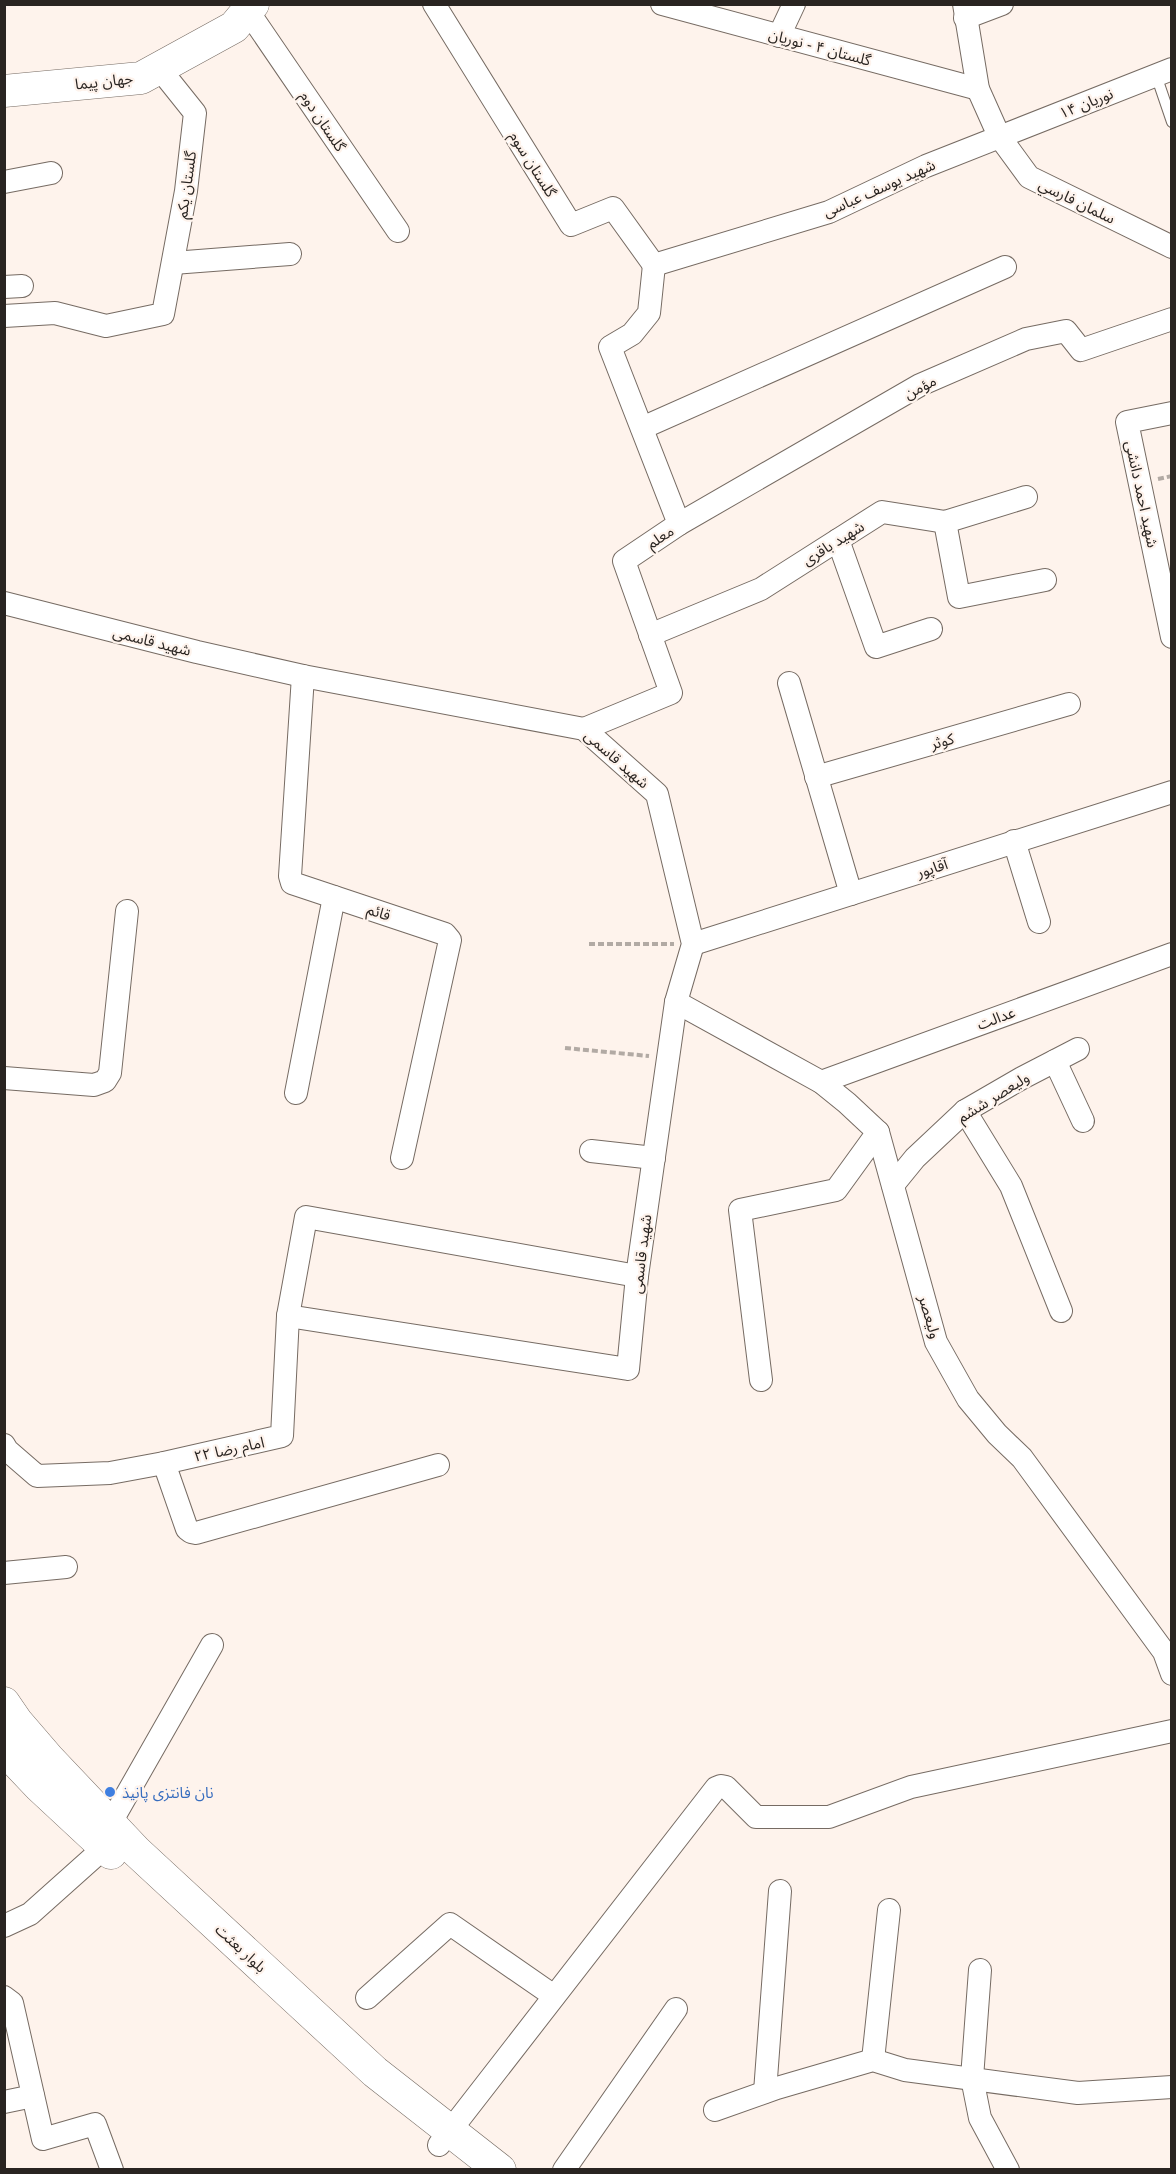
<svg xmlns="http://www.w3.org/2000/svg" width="1176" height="2174" font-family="Helvetica,'Noto Sans Arabic',sans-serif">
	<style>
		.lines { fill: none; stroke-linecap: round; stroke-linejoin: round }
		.lane-casing { stroke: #766b63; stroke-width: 12 }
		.street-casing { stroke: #766b63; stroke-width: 24 }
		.secondary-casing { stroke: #766b63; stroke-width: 33 }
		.path { stroke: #b2aaa4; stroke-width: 4; stroke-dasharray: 6 3; stroke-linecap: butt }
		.lane { stroke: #fff; stroke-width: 10 }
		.street { stroke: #fff; stroke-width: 22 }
		.secondary { stroke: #fff; stroke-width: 32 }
		.shop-dot { fill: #3f7fe0; stroke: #fef3ec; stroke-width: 2 }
		.labels { text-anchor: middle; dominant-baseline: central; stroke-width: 4.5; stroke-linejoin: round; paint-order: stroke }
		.street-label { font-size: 15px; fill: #292421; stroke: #fef3ec }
		.shop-label { font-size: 15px; fill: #366cbe; stroke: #fef3ec; text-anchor: start }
	</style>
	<rect width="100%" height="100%" fill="#fef3ec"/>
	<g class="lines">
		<defs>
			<path id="lane" d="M1156 75 1172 122"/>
			<g id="street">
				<path d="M243 4 398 231"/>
				<path d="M434 4 571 225 613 208 654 265"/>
				<path d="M662 4 978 89"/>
				<path d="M964 4 978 89 999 136 1029 177 1172 247"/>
				<path d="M965 18 1002 4"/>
				<path d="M779 36 794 4"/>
				<path d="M4 182 51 173"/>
				<path d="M173 263 290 254"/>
				<path d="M654 265 829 212 926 166 1172 69"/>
				<path d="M4 287 22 286"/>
				<path d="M4 316 55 313 106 326 163 314 186 191 195 113 159 68"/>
				<path d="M1172 413 1127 422 1172 637"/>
				<path d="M642 428 1005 267"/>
				<path d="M945 522 959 597 1045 580"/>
				<path d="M679 524 920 385 1026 339 1066 331 1081 350 1172 319"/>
				<path d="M838 540 876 647 931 629"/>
				<path d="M4 603 197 652 303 676 584 729 657 794 693 944 676 1002 637 1276 628 1369 288 1316"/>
				<path d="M650 635 761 589 882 512 945 522 1026 497"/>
				<path d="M303 676 290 876 292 883 445 934 450 940 402 1158"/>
				<path d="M789 683 851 894"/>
				<path d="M584 729 671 693 624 561 679 524 610 347 632 334 649 313 654 265"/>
				<path d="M816 777 1069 704"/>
				<path d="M1014 841 1039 922"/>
				<path d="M693 944 1172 792"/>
				<path d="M676 1002 821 1082 847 1103 878 1132 936 1342 968 1399 997 1434 1022 1458 1164 1652 1172 1674"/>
				<path d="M1055 1061 1083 1121"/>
				<path d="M4 1078 94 1085 105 1081 110 1073 127 911"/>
				<path d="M821 1082 1172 954"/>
				<path d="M296 1093 334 897"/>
				<path d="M965 1111 1011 1186 1061 1311"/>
				<path d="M591 1151 654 1158"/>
				<path d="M893 1185 915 1158 965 1111 1022 1078 1078 1049"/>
				<path d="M761 1380 740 1210 836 1190 878 1132"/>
				<path d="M4 1445 7 1450 37 1476 110 1473 164 1463 282 1436 288 1316 306 1217 637 1276"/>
				<path d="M164 1463 187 1529 191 1532 196 1533 438 1465"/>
				<path d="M4 1573 66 1567"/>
				<path d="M110 1824 212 1645"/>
				<path d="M4 1926 30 1914 105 1847"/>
				<path d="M980 1970 972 2078 980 2118 1008 2170"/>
				<path d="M4 1997 12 2003 43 2139 95 2124 112 2170"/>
				<path d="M367 1998 450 1924 554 1996"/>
				<path d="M873 2060 889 1910"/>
				<path d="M765 2092 780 1891"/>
				<path d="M4 2102 33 2096"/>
				<path d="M715 2110 777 2088 873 2060 905 2070 1078 2093 1172 2087"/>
				<path d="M439 2145 716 1788 721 1786 726 1787 756 1817H829L911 1787 1172 1731"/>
				<path d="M564 2170 676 2009"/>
			</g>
			<g id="secondary">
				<path d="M4 91 141 78 234 27 253 4"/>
				<path d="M4 1703 17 1722 48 1758 136 1851 375 2072 500 2170"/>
				<path d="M4 1749 39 1786 111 1853"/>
			</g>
		</defs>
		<use href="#lane" class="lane-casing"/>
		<use href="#street" class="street-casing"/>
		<use href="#secondary" class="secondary-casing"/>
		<g class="path">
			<path d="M1158 479 1172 476"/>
			<path d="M589 944H674"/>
			<path d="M565 1048 649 1056"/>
		</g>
		<use href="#lane" class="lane"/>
		<use href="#street" class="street"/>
		<use href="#secondary" class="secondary"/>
	</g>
	<circle class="shop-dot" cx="110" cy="1792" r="6"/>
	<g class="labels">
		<g class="street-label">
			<text transform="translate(820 47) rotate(15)">گلستان ۴ - نوریان</text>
			<text transform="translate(104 81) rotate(-6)">جهان پیما</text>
			<text transform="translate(1086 103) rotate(-22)">نوریان ۱۴</text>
			<text transform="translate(323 121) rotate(56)">گلستان دوم</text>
			<text transform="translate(533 164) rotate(58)">گلستان سوم</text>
			<text transform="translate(186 185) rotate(-82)">گلستان یکم</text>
			<text transform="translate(879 188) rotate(-24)">شهید یوسف عباسی</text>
			<text transform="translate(1077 201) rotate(26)">سلمان فارسي</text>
			<text transform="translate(920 387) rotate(-27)">مؤمن</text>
			<text transform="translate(1142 494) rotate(78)">شهید احمد دانشی</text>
			<text transform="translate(660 537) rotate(-33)">معلم</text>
			<text transform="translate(833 543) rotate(-32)">شهید باقری</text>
			<text transform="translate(152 641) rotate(14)">شهید قاسمی</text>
			<text transform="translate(942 741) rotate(-16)">کوثر</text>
			<text transform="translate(617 759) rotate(41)">شهید قاسمی</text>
			<text transform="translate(932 868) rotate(-18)">آقاپور</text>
			<text transform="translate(379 912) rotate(18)">قائم</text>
			<text transform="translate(996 1018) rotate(-20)">عدالت</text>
			<text transform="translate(993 1097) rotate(-32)">ولیعصر ششم</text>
			<text transform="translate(641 1254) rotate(-83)">شهید قاسمی</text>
			<text transform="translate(930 1317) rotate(74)">ولیعصر</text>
			<text transform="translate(229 1449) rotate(-12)">امام رضا ۲۲</text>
			<text transform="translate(241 1948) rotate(43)">بلوار بعثت</text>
		</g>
		<g class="shop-label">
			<text x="122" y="1792">نان فانتزی پانیذ</text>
		</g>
	</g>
	<rect width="1176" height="2174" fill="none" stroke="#292421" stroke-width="12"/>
</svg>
